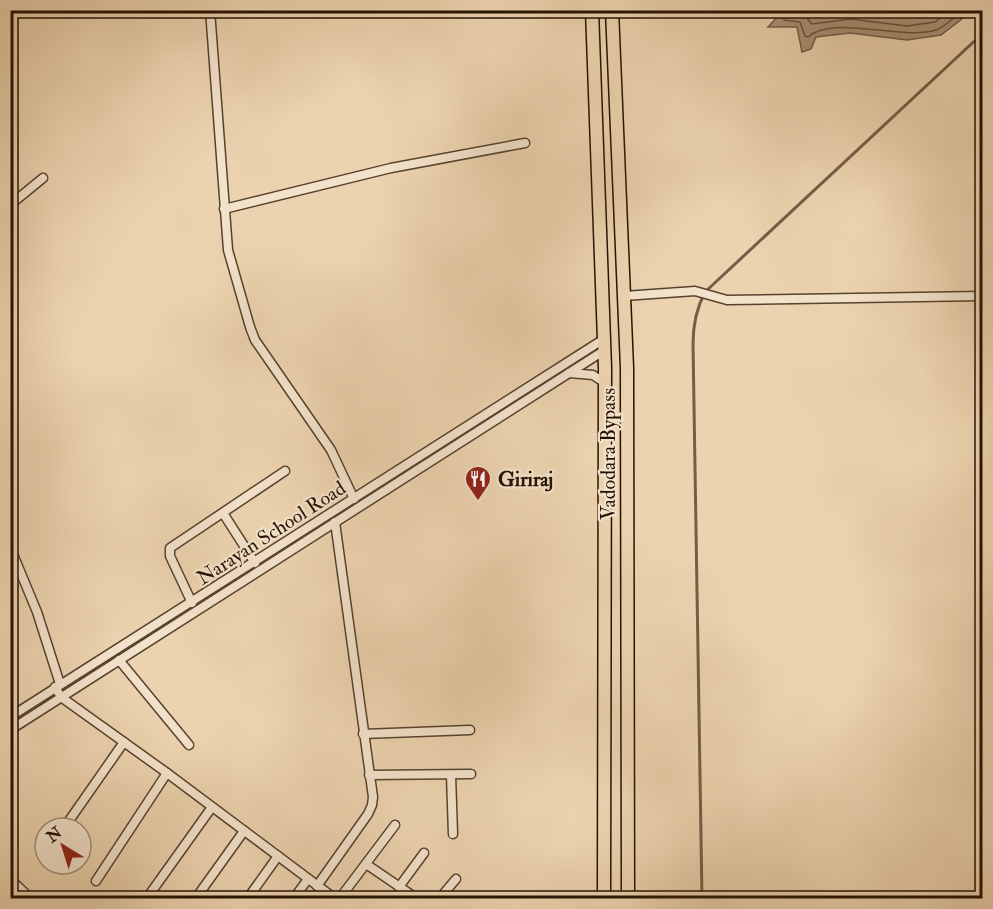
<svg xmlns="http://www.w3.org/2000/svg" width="993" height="909" font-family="'IM FELL Double Pica',serif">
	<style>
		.water { fill: #a89175; stroke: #745e47; stroke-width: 1.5 }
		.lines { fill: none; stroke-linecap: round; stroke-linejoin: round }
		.shore { stroke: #66523c; stroke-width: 1.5 }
		.stream { stroke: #745e47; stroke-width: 3 }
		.minor-casing { stroke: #57422e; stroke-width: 11 }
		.highway-casing { stroke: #251203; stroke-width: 15 }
		.minor { stroke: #f3e2cb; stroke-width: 8 }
		.highway { stroke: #ecd3af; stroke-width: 12 }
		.labels { text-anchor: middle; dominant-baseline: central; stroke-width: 4.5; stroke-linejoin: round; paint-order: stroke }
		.street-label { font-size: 20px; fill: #251203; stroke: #f3e2cb }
		.poi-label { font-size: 20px; font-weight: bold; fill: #251203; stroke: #f3e2cb; text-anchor: start }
	</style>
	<rect width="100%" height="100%" fill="#ecd3af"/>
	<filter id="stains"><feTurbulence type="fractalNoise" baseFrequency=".00333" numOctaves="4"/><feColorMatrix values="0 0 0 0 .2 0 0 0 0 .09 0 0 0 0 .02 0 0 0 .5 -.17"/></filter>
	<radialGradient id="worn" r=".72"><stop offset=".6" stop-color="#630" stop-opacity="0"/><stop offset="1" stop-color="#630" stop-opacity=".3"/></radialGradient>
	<path class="water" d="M778 11V10L972 11 941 35 907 40 850 33 816 37 811 49 802 52 797 27H768L778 16Z"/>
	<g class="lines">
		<g class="shore">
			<path d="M784 10V20L800 22 805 36 808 37C834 14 900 41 936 30 945 27 955 16 963 10"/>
			<path d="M791 10 805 16 812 24 850 19 907 26 935 22 951 10"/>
			<path d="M853 10C874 13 919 24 936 10"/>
		</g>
		<path class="stream" d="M702 898 693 344C693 325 696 309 705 292L982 34"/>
		<defs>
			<g id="minor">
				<path d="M210 10 228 250 250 327 255 340 331 450 354 499"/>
				<path d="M10 150 11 149"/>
				<path d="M10 205 43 178"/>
				<path d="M224 209 391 168 525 143"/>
				<path d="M624 296 695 291 727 300 982 296"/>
				<path d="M569 373 593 375 605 383"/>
				<path d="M223 513 255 563"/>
				<path d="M10 547 37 612 60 684"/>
				<path d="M192 603 170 556V548L285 471"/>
				<path d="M119 660 189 745"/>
				<path d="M55 687 61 697 167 773 334 898"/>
				<path d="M10 717 604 339"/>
				<path d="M10 730 605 350"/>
				<path d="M363 734 470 730"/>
				<path d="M369 775 471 774"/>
				<path d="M451 775 453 834"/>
				<path d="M64 828 124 742"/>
				<path d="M10 840 12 839"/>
				<path d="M366 864 416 898"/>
				<path d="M10 879 30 898"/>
				<path d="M96 881 167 773"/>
				<path d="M317 886 368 814 372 805 373 797 335 522"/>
				<path d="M399 887 424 853"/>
				<path d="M147 898 212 807"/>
				<path d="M196 898 244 831"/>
				<path d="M248 898 278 856"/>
				<path d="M294 898 308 879"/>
				<path d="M340 898 395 825"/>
				<path d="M440 898 456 879"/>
			</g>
			<g id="highway">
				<path d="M592 10 605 368 604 898"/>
				<path d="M612 10 627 368 628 898"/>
			</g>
		</defs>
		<use href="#minor" class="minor-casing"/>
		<use href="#highway" class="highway-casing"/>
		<use href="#minor" class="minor"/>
		<use href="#highway" class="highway"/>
	</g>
	<defs>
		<symbol id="restaurant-pin" viewBox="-11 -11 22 30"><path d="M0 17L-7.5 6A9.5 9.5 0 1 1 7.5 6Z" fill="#8f2418" stroke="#f3e2cb"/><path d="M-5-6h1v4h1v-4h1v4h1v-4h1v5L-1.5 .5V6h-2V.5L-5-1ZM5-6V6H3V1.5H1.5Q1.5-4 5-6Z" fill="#fff"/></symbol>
	</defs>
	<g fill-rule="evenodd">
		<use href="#restaurant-pin" x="463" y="464" width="30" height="40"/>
	</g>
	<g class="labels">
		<g class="street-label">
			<text transform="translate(608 454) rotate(-90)">Vadodara Bypass</text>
			<text transform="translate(271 533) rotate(-33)">Narayan School Road</text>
		</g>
		<g class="poi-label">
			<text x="498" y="479">Giriraj</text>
		</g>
	</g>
	<rect width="993" height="909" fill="none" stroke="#ecd3af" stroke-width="36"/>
	<rect x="12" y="12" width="969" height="885" fill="none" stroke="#251203" stroke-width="3"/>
	<rect x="18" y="18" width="957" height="873" fill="none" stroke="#251203" stroke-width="1.5"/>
	<g transform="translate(63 846) rotate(322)"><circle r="28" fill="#f3e2cb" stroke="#a18f7b" stroke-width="1.5"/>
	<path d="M0-4.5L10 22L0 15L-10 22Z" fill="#8f2418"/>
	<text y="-9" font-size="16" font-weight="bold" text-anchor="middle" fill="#251203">N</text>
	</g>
	<rect width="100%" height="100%" filter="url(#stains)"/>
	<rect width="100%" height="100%" fill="url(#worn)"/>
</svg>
